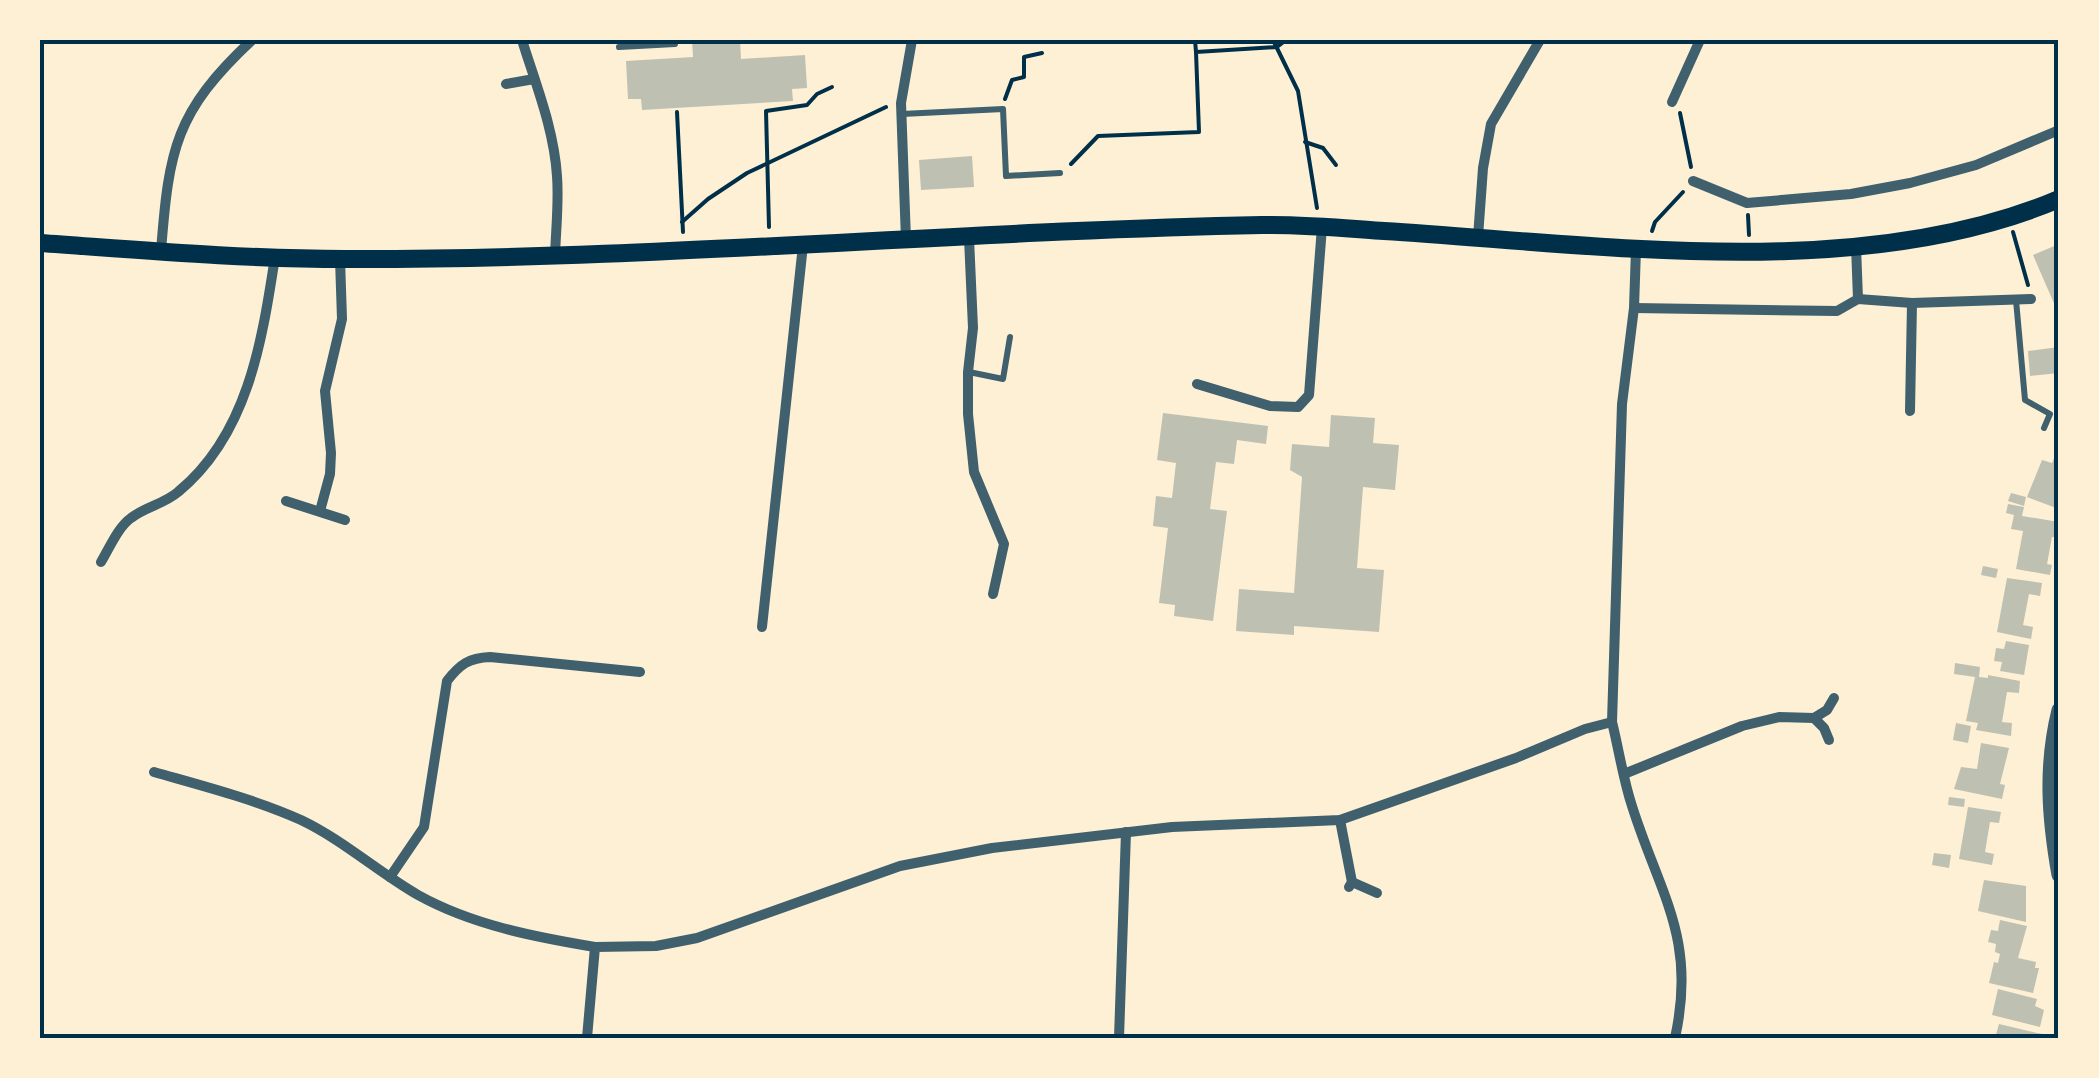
<svg xmlns="http://www.w3.org/2000/svg" width="2099" height="1078" font-family="'Asap Condensed',sans-serif">
	<style>
		.building { fill: #bec0b2 }
		.lines { fill: none; stroke-linecap: round; stroke-linejoin: round }
		.path { stroke: #003049; stroke-width: 4 }
		.service { stroke: #3f606c; stroke-width: 6 }
		.minor { stroke: #3f606c; stroke-width: 10 }
		.tertiary { stroke: #3f606c; stroke-width: 15 }
		.primary { stroke: #003049; stroke-width: 18 }
		.neatline { fill: none; stroke: #003049; stroke-width: 4 }
	</style>
	<rect width="100%" height="100%" fill="#fdf0d5"/>
	<g class="building">
		<path d="M692 40H740L741 59 805 55 807 88 792 89 793 101 642 110 641 99H628L626 61 693 57Z"/>
		<path d="M972 156 974 187 921 190 919 160Z"/>
		<path d="M2059 244V307L2056 308 2033 255Z"/>
		<path d="M2059 347V373L2030 376 2028 351Z"/>
		<path d="M1163 413 1268 426 1266 444 1237 440 1234 464 1216 462 1210 509 1227 511 1213 621 1174 616 1175 605 1159 603 1168 528 1153 526 1156 496 1172 498 1176 463 1157 460Z"/>
		<path d="M1331 415 1375 418 1373 443 1399 445 1395 490 1363 487 1357 568 1384 570 1379 632 1294 626V635L1236 631 1239 589 1294 593 1302 477 1290 470 1292 444 1329 447Z"/>
		<path d="M2059 447V509L2027 497 2042 460 2052 463Z"/>
		<path d="M2011 493 2026 497 2024 506 2008 501Z"/>
		<path d="M2008 504 2024 507 2022 516 2059 522 2056 537H2052L2047 564 2052 565 2050 575 2016 569 2023 531 2011 529 2014 515 2006 513Z"/>
		<path d="M1983 566 1998 569 1996 578 1981 575Z"/>
		<path d="M2007 578 2042 583 2040 596 2029 594 2023 625 2033 627 2031 639 1997 632Z"/>
		<path d="M2006 641 2029 645 2024 675 2000 671 2002 662 1994 661 1996 648 2004 649Z"/>
		<path d="M1955 663 1980 667 1979 677 1988 678V675L2020 681 2019 693 2007 692 2002 722 2012 723 2011 736 1976 730 1978 723 1966 721 1975 677 1954 674Z"/>
		<path d="M1956 723 1971 726 1968 743 1953 740Z"/>
		<path d="M1981 743 2009 748 2000 784 2005 785 2002 799 1954 789 1961 767 1977 769Z"/>
		<path d="M1949 797 1965 799 1964 807 1948 805Z"/>
		<path d="M1968 807 2001 812 1999 823 1990 822 1985 852 1994 854 1992 865 1959 859Z"/>
		<path d="M1934 853 1951 855 1949 868 1932 865Z"/>
		<path d="M1984 880 2026 886V922L1978 911Z"/>
		<path d="M2000 920 2027 926 2018 958 2036 962 2035 968H2039L2033 993 1989 983 1994 962 1998 963 2000 954 1995 952 1996 944 1988 942 1991 930 1998 931Z"/>
		<path d="M1998 989 2037 999 2035 1006 2044 1010 2040 1027 1992 1015Z"/>
		<path d="M1999 1024 2037 1033 2043 1034 2042 1038H1995Z"/>
	</g>
	<g class="lines">
		<g class="path">
			<path d="M1195 40 1196 52"/>
			<path d="M1273 40 1298 91 1317 208"/>
			<path d="M1005 99 1012 80 1024 77V57L1042 53"/>
			<path d="M677 112 683 232"/>
			<path d="M1680 113 1691 167"/>
			<path d="M1305 142 1323 148 1336 165"/>
			<path d="M1071 164 1098 136 1199 132 1196 52 1277 47 1286 40"/>
			<path d="M1748 215 1749 235"/>
			<path d="M682 222 708 199 747 173 886 107"/>
			<path d="M769 227 766 111 807 105 817 94 832 87"/>
			<path d="M1652 231 1655 222 1683 192"/>
			<path d="M2013 232 2028 285"/>
		</g>
		<g class="service">
			<path d="M619 47 675 44V40"/>
			<path d="M902 114 1003 109 1006 176 1060 173"/>
			<path d="M2016 300 2025 400 2050 414 2044 428"/>
			<path d="M969 372 1003 379 1010 337"/>
		</g>
		<g class="minor">
			<path d="M522 40C536 85 554 129 557 176 559 202 556 229 555 255"/>
			<path d="M506 84 534 79"/>
			<path d="M1672 102 1700 40"/>
			<path d="M1693 181 1747 203 1851 194 1910 183 1976 165 2059 130"/>
			<path d="M1478 237 1483 168 1491 124 1540 40"/>
			<path d="M969 238 973 328 968 372V414L974 472 1004 544 993 594"/>
			<path d="M906 240 901 103 912 40"/>
			<path d="M161 251C169 149 175 112 252 40"/>
			<path d="M1858 299 1912 303 2031 299"/>
			<path d="M1634 308 1837 311 1858 299 1856 246"/>
			<path d="M1197 384 1270 406 1298 407 1309 395 1322 227"/>
			<path d="M1910 411 1912 303"/>
			<path d="M286 501 345 520"/>
			<path d="M320 511 330 474 331 453 325 391 342 319 340 259"/>
			<path d="M101 562C109 549 118 527 131 518 145 507 164 504 178 492 248 435 262 341 275 257"/>
			<path d="M762 627 803 245"/>
			<path d="M1814 718 1827 710 1834 698"/>
			<path d="M1814 718 1824 728 1829 740"/>
			<path d="M1612 722C1619 750 1623 779 1632 806 1660 895 1697 938 1675 1038"/>
			<path d="M154 772C203 786 254 799 301 820 343 840 378 872 418 895 472 925 535 937 595 947"/>
			<path d="M1624 774 1742 726 1779 717 1814 718"/>
			<path d="M1340 820 1352 882 1349 887"/>
			<path d="M390 877 424 827 447 681C460 664 469 658 490 657L640 672"/>
			<path d="M1352 882 1377 893"/>
			<path d="M587 1038 595 947 656 946 697 938 900 866 992 848 1172 827 1340 820 1516 758 1585 729 1612 722 1622 404 1634 308 1636 249"/>
			<path d="M1119 1038 1126 832"/>
		</g>
		<path class="tertiary" d="M2059 710C2045 767 2049 818 2059 875"/>
		<path class="primary" d="M40 243C141 250 244 259 345 259 651 260 956 231 1262 225 1302 224 1343 228 1384 231 1597 244 1859 284 2059 199"/>
	</g>
	<rect width="2099" height="1078" fill="none" stroke="#fdf0d5" stroke-width="85"/>
	<rect x="42" y="42" width="2014" height="994" class="neatline"/>
</svg>
